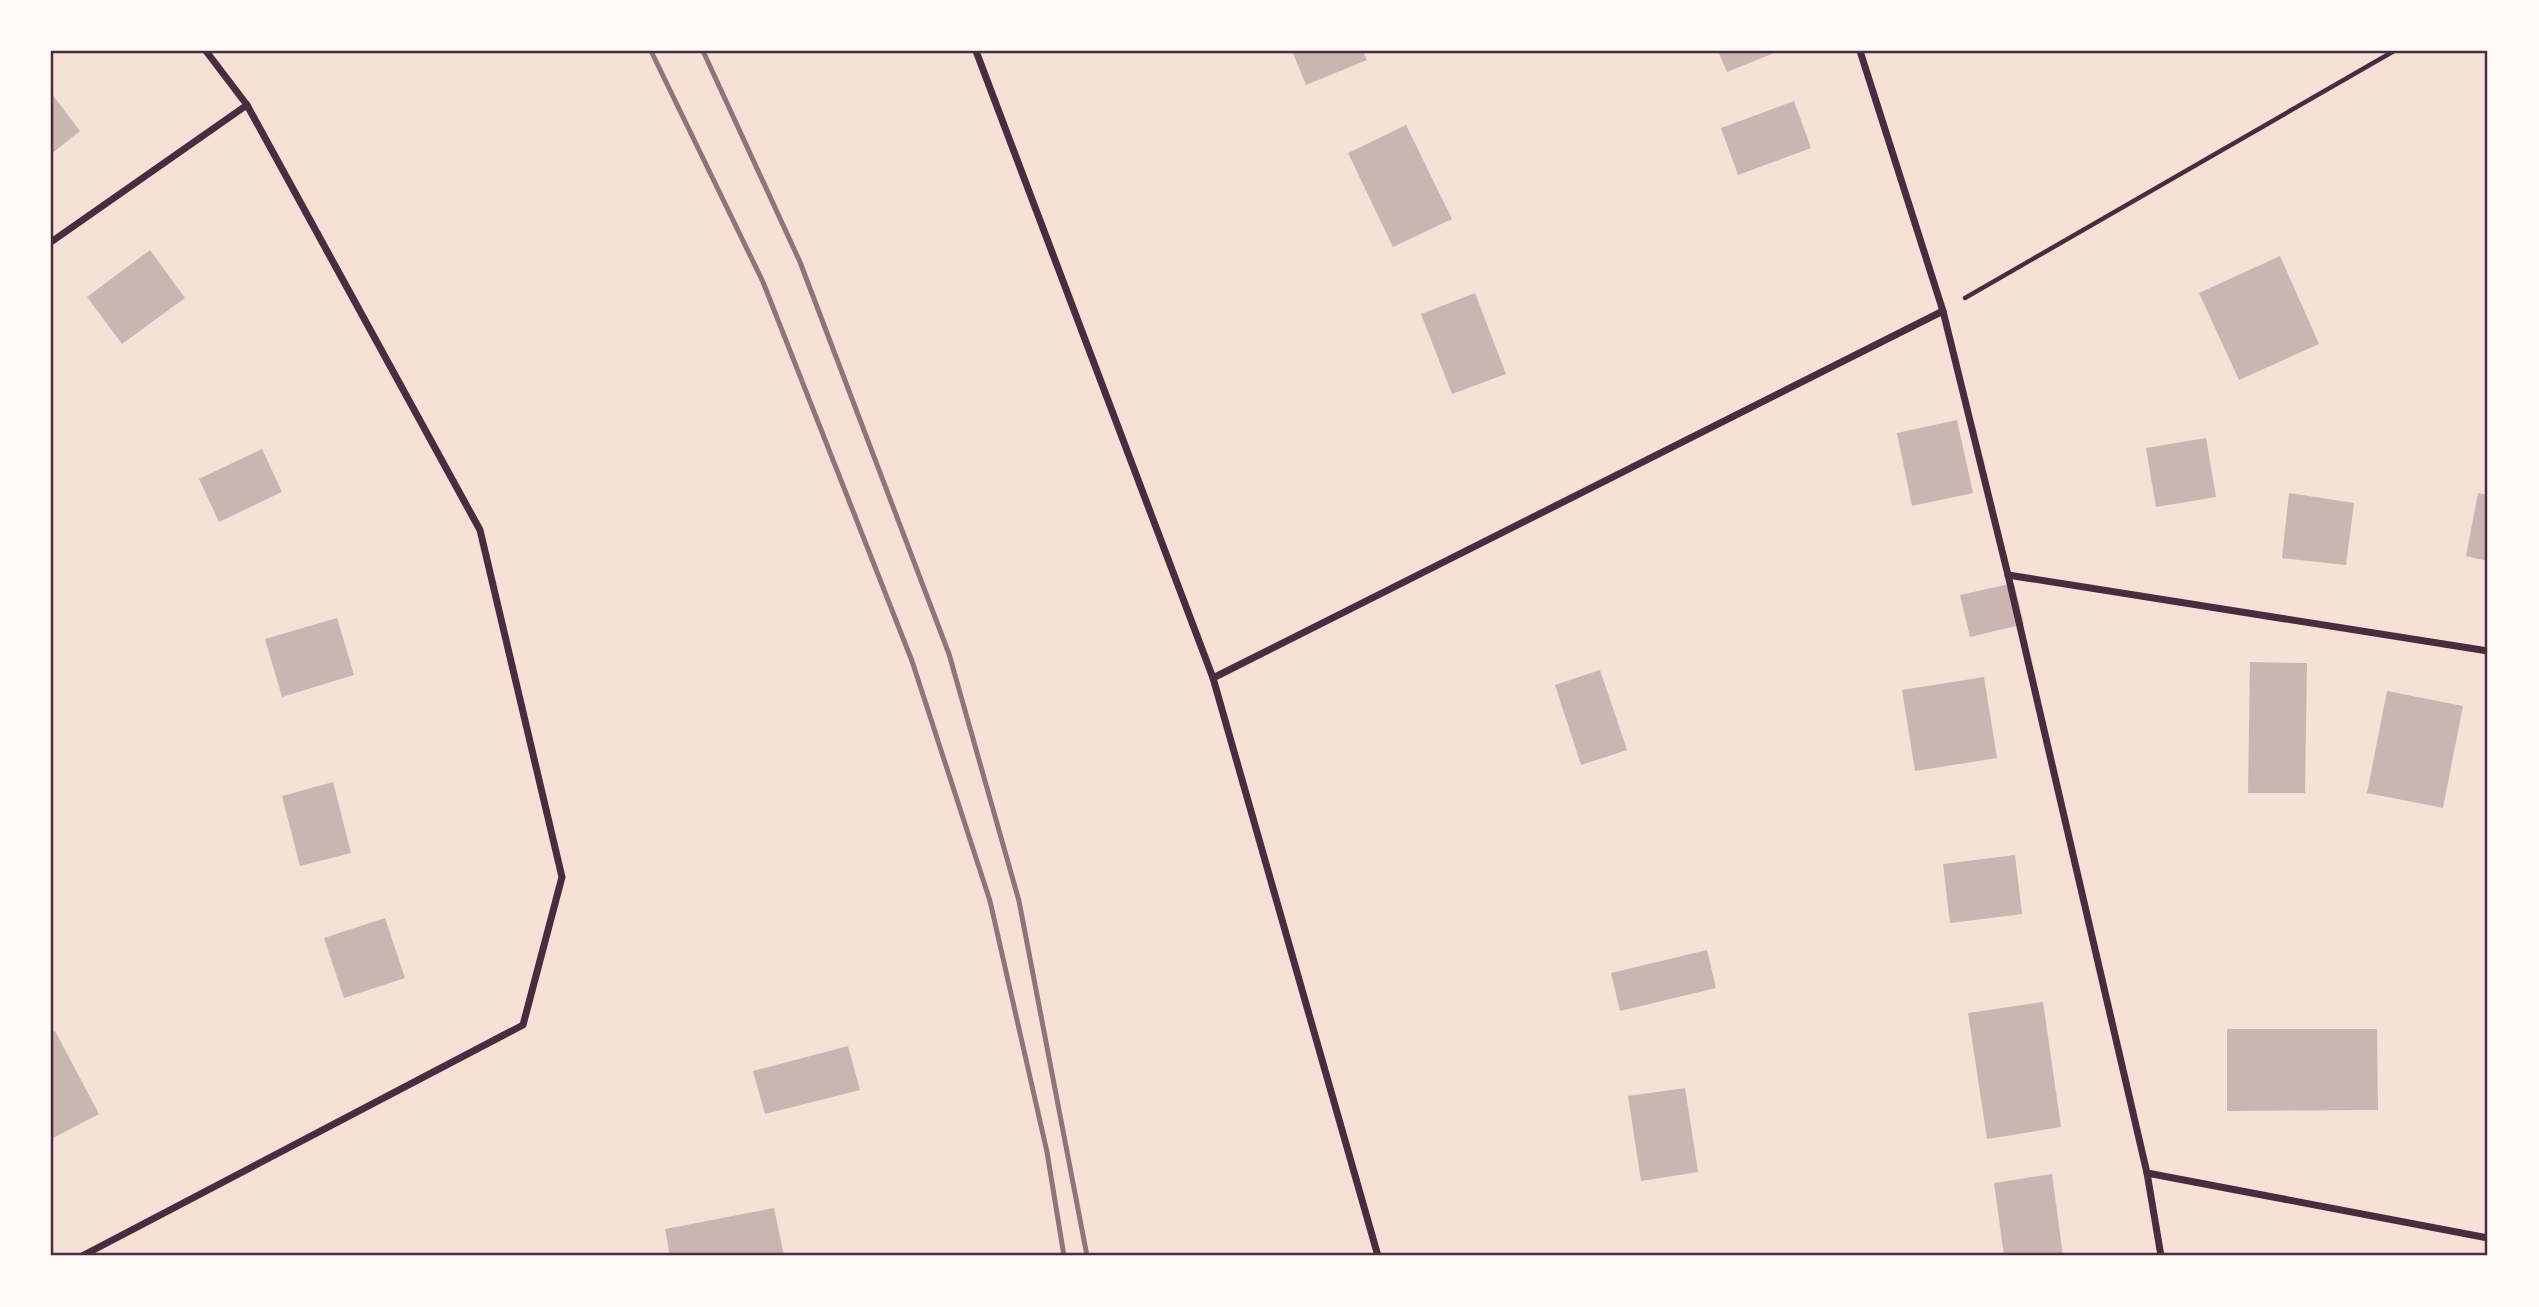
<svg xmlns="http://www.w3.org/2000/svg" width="2539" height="1307" font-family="Rubik,sans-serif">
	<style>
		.building { fill: #ccb4b1 }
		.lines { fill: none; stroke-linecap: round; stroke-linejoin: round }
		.path { stroke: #4a2c40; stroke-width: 4.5 }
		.minor { stroke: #4a2c40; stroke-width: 7 }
		.rail { stroke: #8f747c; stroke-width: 5 }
		.neatline { fill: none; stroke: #4a2c40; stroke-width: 2.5 }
	</style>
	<rect width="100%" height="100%" fill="#f7e1d7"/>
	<g class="building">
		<path d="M1292 51H1363L1367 60 1306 85Z"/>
		<path d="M1718 51H1779L1727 72Z"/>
		<path d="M51 93 80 131 51 154Z"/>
		<path d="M1794 101 1811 148 1738 175 1721 128Z"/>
		<path d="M1406 125 1452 219 1393 247 1348 153Z"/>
		<path d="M150 250 185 298 122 344 87 297Z"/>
		<path d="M2280 256 2319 344 2239 380 2199 293Z"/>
		<path d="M1475 293 1506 374 1452 394 1421 314Z"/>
		<path d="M1957 420 1973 493 1912 506 1897 433Z"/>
		<path d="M2206 438 2216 497 2156 507 2146 448Z"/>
		<path d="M262 449 282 492 219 522 199 479Z"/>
		<path d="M2289 493 2354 503 2346 565 2282 558Z"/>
		<path d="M2478 493 2488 495V561L2466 556Z"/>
		<path d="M2014 583 2024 624 1970 637 1960 595Z"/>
		<path d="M337 618 354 675 282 697 265 639Z"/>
		<path d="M2250 662 2307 663 2305 793H2248Z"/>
		<path d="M1600 670 1627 750 1581 765 1555 685Z"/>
		<path d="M1984 677 1997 758 1915 771 1902 690Z"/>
		<path d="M2387 691 2463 706 2443 808 2367 793Z"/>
		<path d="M333 782 351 853 300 866 282 796Z"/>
		<path d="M2015 855 2022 914 1950 923 1943 864Z"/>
		<path d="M385 918 405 978 344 998 324 938Z"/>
		<path d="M1707 950 1716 988 1620 1011 1611 973Z"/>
		<path d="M2043 1002 2061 1127 1987 1139 1968 1013Z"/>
		<path d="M2227 1029H2377L2378 1110 2227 1111Z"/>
		<path d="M55 1031 99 1114 53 1138 51 1133V1033Z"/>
		<path d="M848 1046 860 1090 765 1114 753 1071Z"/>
		<path d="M1685 1088 1698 1172 1641 1181 1628 1096Z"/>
		<path d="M2052 1174 2063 1256H2004L1994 1183Z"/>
		<path d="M774 1208 784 1256H670L665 1229Z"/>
	</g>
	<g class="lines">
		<path class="path" d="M1965 298 2394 51"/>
		<g class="minor">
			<path d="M976 51 1213 678 1378 1256"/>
			<path d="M1860 51 1943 311 2008 575 2147 1173 2161 1256"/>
			<path d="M51 242 247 105"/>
			<path d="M2008 575 2488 651"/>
			<path d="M1213 678 1943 311"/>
			<path d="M2147 1173 2488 1238"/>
			<path d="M82 1256 523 1025 562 877 480 530 247 105 206 51"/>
		</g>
		<g class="rail">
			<path d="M651 51 763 282 912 661 990 901 1047 1152 1064 1256"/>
			<path d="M703 51 800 262 949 654 1019 901 1087 1256"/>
		</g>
	</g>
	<rect width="2539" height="1307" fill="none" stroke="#fffaf5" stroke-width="105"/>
	<rect x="52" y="52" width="2434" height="1202" class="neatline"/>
</svg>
